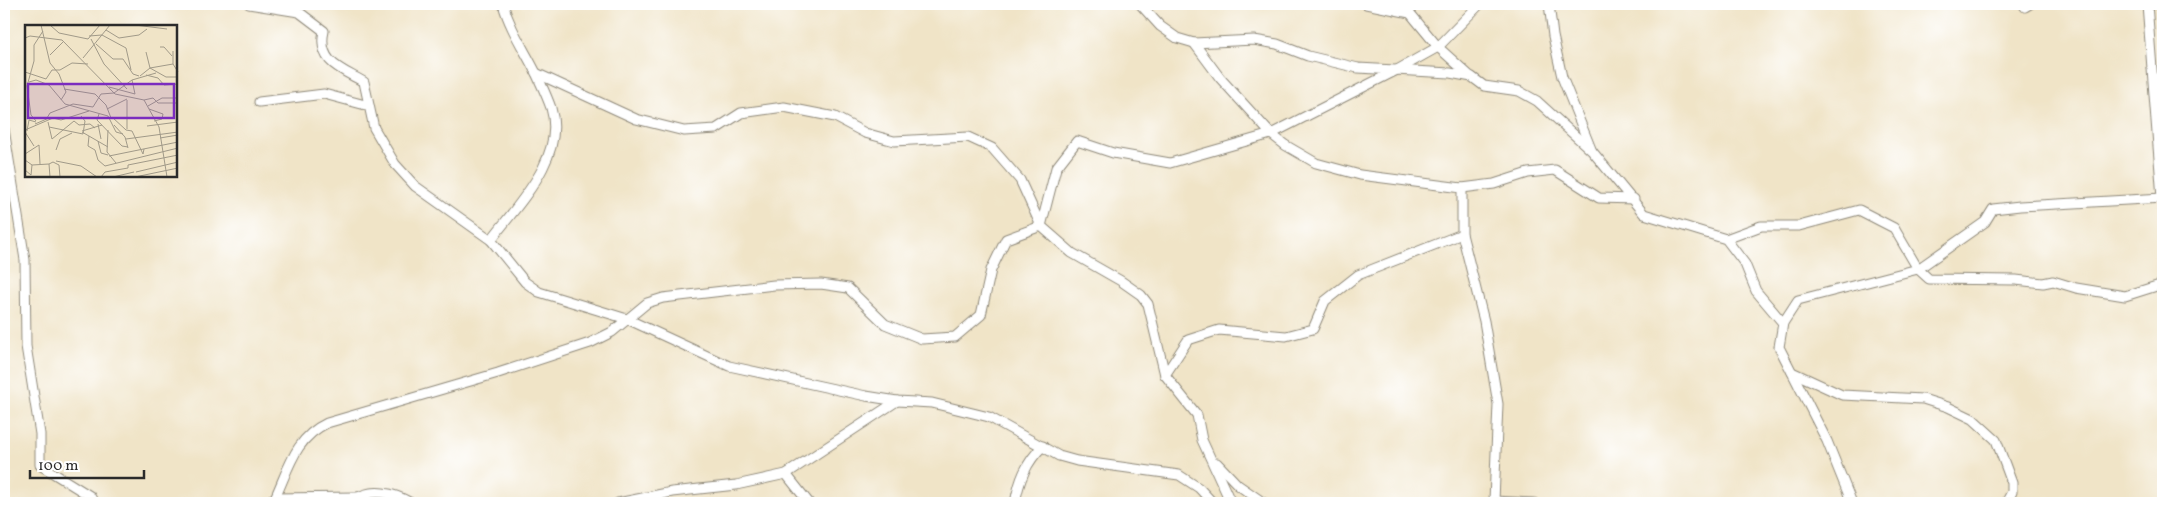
<svg xmlns="http://www.w3.org/2000/svg" width="2167" height="507" font-family="Vollkorn,serif">
	<style>
		.lines { fill: none; stroke-linecap: round; stroke-linejoin: round }
		.minor-casing { stroke: #8e8879; stroke-width: 11 }
		.minor { stroke: #fff; stroke-width: 9 }
		.inset-road { fill: none; stroke: #a19a89; stroke-width: 1 }
		.view { fill: #7b2cbf; fill-opacity: 0.15; stroke: #7b2cbf; stroke-width: 2.5 }
		.inset-edge { fill: none; stroke: #2b2b2b; stroke-width: 2.5 }
	</style>
	<rect width="100%" height="100%" fill="#fff"/>
	<filter id="ink" filterUnits="userSpaceOnUse"><feTurbulence type="fractalNoise" baseFrequency=".02" numOctaves="2"/><feDisplacementMap in="SourceGraphic" scale="10" xChannelSelector="R" yChannelSelector="G"/><feConvolveMatrix kernelMatrix="1 2 1 2 8 2 1 2 1" color-interpolation-filters="sRGB"/></filter>
	<filter id="wash" filterUnits="userSpaceOnUse"><feTurbulence type="fractalNoise" baseFrequency=".0096" numOctaves="4" result="noise"/><feDisplacementMap in="SourceGraphic" scale="20" xChannelSelector="R" yChannelSelector="G"/><feGaussianBlur stdDeviation="1.12" result="paint"/><feColorMatrix in="noise" values="0 0 0 0 0 0 0 0 0 0 0 0 0 0 0 0 0 1.4 0 .05"/><feComposite in="paint" operator="in"/></filter>
	<g filter="url(#wash)">
		<rect width="100%" height="100%" fill="#f0e4c7"/>
	</g>
	<g filter="url(#ink)">
		<g class="lines">
			<defs>
				<g id="minor">
					<path d="M249 4 299 12 324 31C317 62 341 69 364 82L374 128 395 164 415 186 491 240 525 282 539 292 627 319 729 366 866 396 897 401 932 403 989 417 1059 456 1077 461 1179 475 1199 488 1213 503"/>
					<path d="M1140 4 1160 26 1177 38 1194 43 1254 40 1277 44 1308 56 1358 68 1450 73 1472 77 1484 86 1519 91 1537 101 1592 151 1644 214 1726 239 1745 264 1756 291 1783 323"/>
					<path d="M1366 4 1410 13 1438 47 1470 76"/>
					<path d="M1549 4 1553 36 1562 77 1591 149"/>
					<path d="M2023 4 2025 7 2030 4"/>
					<path d="M2147 4 2162 198"/>
					<path d="M2157 4 2163 9"/>
					<path d="M1194 43 1220 78 1271 134 1285 145 1316 163 1360 175 1462 188 1494 184 1528 173 1555 170 1599 198 1634 199"/>
					<path d="M536 73 636 119 684 131 716 129 741 113 784 107 835 117 865 133 894 141 968 137 992 148 1020 180 1041 226 1072 253 1121 281 1141 295 1148 304 1165 375 1197 415 1202 440 1231 503"/>
					<path d="M259 102 324 94 369 106"/>
					<path d="M4 129 25 260 26 346 40 434V465L90 496 94 503"/>
					<path d="M1041 226 1056 168 1077 141 1113 153 1170 163 1271 134 1397 70 1438 47 1480 4"/>
					<path d="M1462 234 1484 321 1498 404 1494 501"/>
					<path d="M1726 239 1761 226H1799L1859 210 1894 228 1918 269 1929 279 2016 280 2043 283 2053 281 2076 288 2125 296 2163 284"/>
					<path d="M491 240C518 204 566 157 551 108 547 96 541 84 536 73 524 49 510 29 503 4"/>
					<path d="M1792 372 1842 395 1923 399 1948 407 1973 419 1996 440 2012 483V492L2006 503"/>
					<path d="M1165 375 1188 340 1219 330 1286 336 1313 329 1325 301 1358 275 1462 234V188"/>
					<path d="M1217 463 1238 485 1264 503"/>
					<path d="M786 474 809 503"/>
					<path d="M275 498C289 468 295 438 327 423L498 373 590 343 612 332 647 303 663 298 774 285 821 284 848 288 885 324 922 339 955 337 981 315 991 270 1006 239 1041 226"/>
					<path d="M354 500C371 487 395 493 411 503"/>
					<path d="M264 503 275 498 358 497"/>
					<path d="M618 503 672 492 736 485 786 474 897 401"/>
					<path d="M1015 503C1019 481 1026 462 1043 446"/>
					<path d="M1491 503 1494 501 1534 503"/>
					<path d="M1852 503 1827 441 1779 347 1783 323 1798 300 1918 269 1985 222 1993 209 2020 206 2163 198"/>
				</g>
			</defs>
			<use href="#minor" class="minor-casing"/>
			<use href="#minor" class="minor"/>
		</g>
	</g>
	<g transform="translate(25 25)">
		<rect width="152" height="152" fill="#f0e4c7"/>
		<path class="inset-road" d="M16 0 25 38 34 49 41 67 36 75M25 0 34 8 63 14 75 0M110 0 142 4M81 5 94 13 114 10 122 4M64 11 77 10 101 23 106 45M0 13 5 11 37 15 90 69 119 75 134 102 142 152M66 14 79 39 102 64M71 19 88 34M135 22H139L147 31M148 26V39L153 47M121 27 125 43 148 39M25 30 39 16M58 33 85 0M88 34H98L108 49 114 51M0 47 21 54 27 45H35L47 38 63 39M121 50 133 53 139 60 153 59M115 51 125 43 141 52H153M4 57 11 55 24 60 40 79 83 91 91 107 98 109M84 62 110 69M39 64 70 69 81 80 86 93M110 69 107 55 131 48M102 75V104M119 75 128 73 133 78H153M123 81 137 73H153M82 84 102 74M124 84 138 89 137 94 129 96M74 89 72 95 97 121 103 122M87 92 101 105 107 106 118 129 119 124M22 93 25 88 48 79 68 82 76 69 89 68 107 55M11 96 6 90 2 61 9 36V20L18 6M23 97 27 114 49 96 54 100 65 99 70 103M10 99 24 93M73 99 76 114M89 100 100 112 103 123M122 101 153 97M24 102 58 109 60 96 56 91M0 105 28 93 36 95 64 86M83 105 82 127 91 138M2 106 4 95 11 97M57 106 77 100M0 107 9 121M57 107 83 122M64 111 63 121 70 125 73 135 80 141 153 123M135 113 153 110M101 114 153 107M73 116 76 128 83 130M31 125 35 114 47 108M0 129 14 120 15 139M84 131 153 117M0 135 7 140 24 139M31 136 56 141 72 152M0 145 6 150 7 140M111 147 153 137M25 152 24 139 28 137 34 140 35 152M76 152 80 147 103 143V140L153 130M88 152 109 147M110 152 153 143"/>
		<path class="view" d="M3 59H149V93H3Z"/>
		<rect width="152" height="152" class="inset-edge"/>
	</g>
	<rect width="2167" height="507" fill="none" stroke="#fff" stroke-width="20"/>
	<path d="M30 470v8h114v-8" fill="none" stroke="#2b2b2b" stroke-width="2.5"/>
	<text x="38" y="470" font-size="15" fill="#2b2b2b" stroke="#ffffff" stroke-width="4" paint-order="stroke">100 m</text>
</svg>
